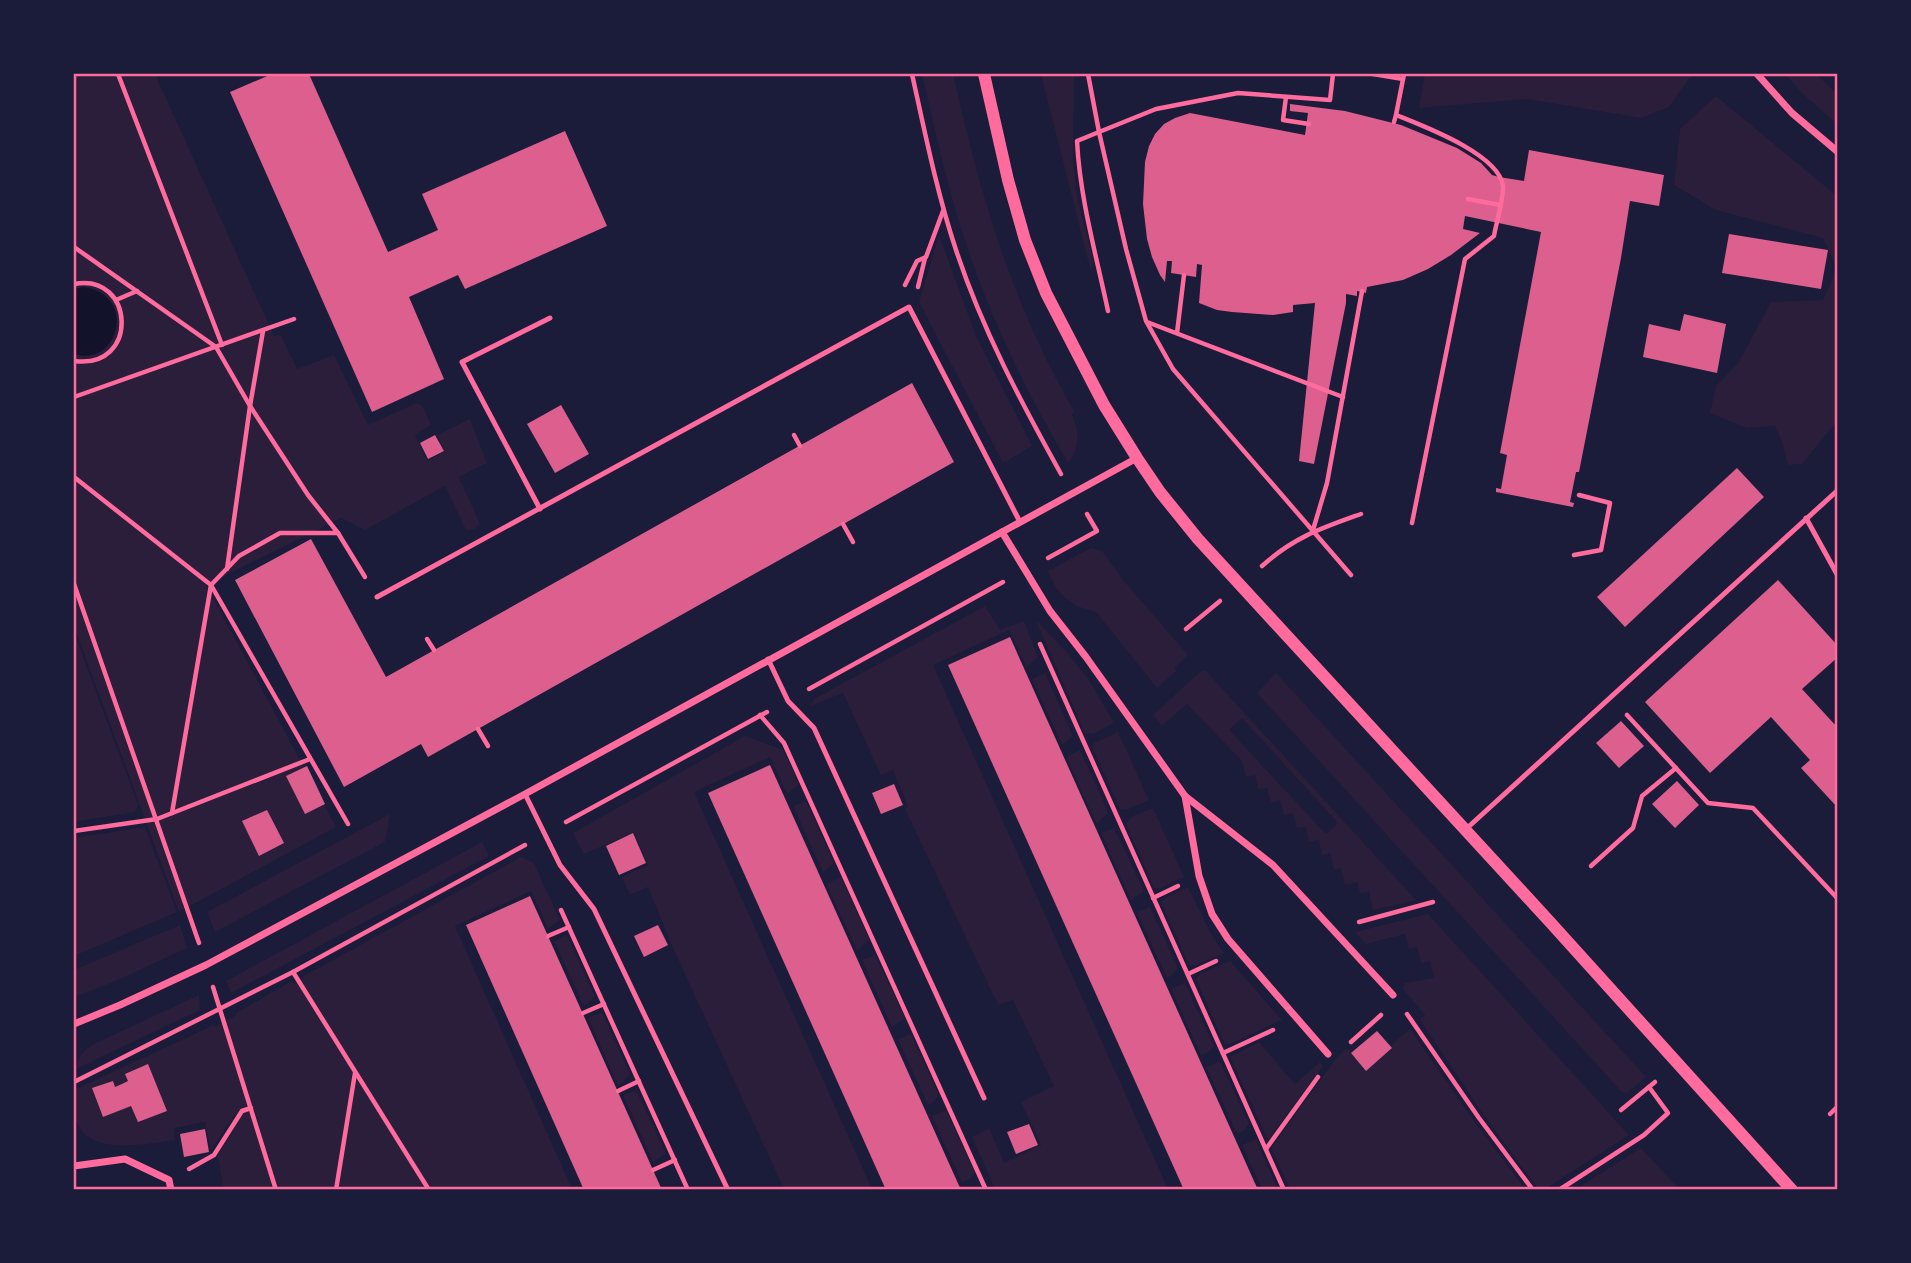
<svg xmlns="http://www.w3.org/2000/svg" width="1911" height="1263" font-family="'Noto Sans',sans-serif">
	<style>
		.green { fill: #2a1e3b; fill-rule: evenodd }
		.water { fill: #12122b }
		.building { fill: #dd5f8e }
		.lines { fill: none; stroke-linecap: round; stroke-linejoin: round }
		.path { stroke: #ff6b9d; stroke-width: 4.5 }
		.service { stroke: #ff6b9d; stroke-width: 5 }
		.minor { stroke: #ff6b9d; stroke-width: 7 }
		.tertiary { stroke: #ff6b9d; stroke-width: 12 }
		.neatline { fill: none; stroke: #ff6b9d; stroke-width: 2.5 }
	</style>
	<rect width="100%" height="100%" fill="#1b1b3a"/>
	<g class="green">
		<path d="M74 74H155L274 336 281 335 297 369 334 355 368 425 416 403 422 405 431 425 415 435 427 461 445 451 437 435 470 419 487 463 459 477 480 524 474 529 466 530 445 486 365 530 341 518 206 585 336 827 179 912 74 626Z"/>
		<path d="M922 74H953C980 194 1012 304 1074 411L1072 415C1080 431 1080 448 1068 463 1023 386 984 305 958 219 944 171 933 122 922 74Z"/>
		<path d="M1041 74H1074L1073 162 1078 201 1094 263 1092 270 1090 268Z"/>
		<path d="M1425 74H1692L1669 107 1641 118 1527 99 1419 108Z"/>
		<path d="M1785 74H1816L1837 94V124L1801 92Z"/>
		<path d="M1716 96 1837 196V421L1802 464 1788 465 1782 442 1775 426 1747 428 1710 413 1716 386 1739 362 1771 302 1823 300 1837 268 1823 238 1716 210 1674 185 1680 129Z"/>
		<path d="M939 235 976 336 1032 446 1003 463 919 302Z"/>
		<path d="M1091 548 1102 551 1123 580 1188 655 1174 668 1176 671 1157 688 1097 613 1077 606 1064 597 1056 588 1048 571Z"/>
		<path d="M985 606 1000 630 1024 621 1038 658 1026 667 1009 630 933 665 1168 1189H995L972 1137 989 1128 1004 1163 1041 1145 1021 1102 1054 1086 1013 1000 998 1005 905 809 908 806 893 770 881 775 843 693 811 706 814 699Z"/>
		<path d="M1038 622 1070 656 1089 680 1114 723 1093 734 1085 733 1037 623Z"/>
		<path d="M74 632 138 805 135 812 74 822Z"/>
		<path d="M1201 671H1206L1416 900 1373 910 1369 892 1360 893 1357 882 1345 885 1341 868 1334 870 1330 853 1322 855 1319 840 1309 842 1306 827 1297 828 1293 813 1284 815 1280 800 1271 803 1267 788 1258 789 1255 775 1246 777 1242 761 1187 704 1162 726 1153 715ZM1242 718 1338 823 1326 834 1229 730Z"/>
		<path d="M1045 673 1073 736 1062 745 1032 679Z"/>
		<path d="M1276 673 1646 1077 1627 1093 1622 1092 1257 693Z"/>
		<path d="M1118 732 1149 800 1126 810 1120 809 1092 747 1094 743Z"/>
		<path d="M745 736 783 750 799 785 787 794 770 757 694 792 872 1189H784L673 948 648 887 630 895 622 877 648 865 634 832 584 854 573 833Z"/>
		<path d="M1080 750 1108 812 1100 821 1096 823 1066 757Z"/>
		<path d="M806 801 834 863 823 872 793 806Z"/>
		<path d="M1153 808 1184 877 1161 888H1154L1126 824 1131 817Z"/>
		<path d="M390 814 385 842 215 932 207 912Z"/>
		<path d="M145 827 177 912 74 956V838Z"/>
		<path d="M1114 828 1144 891 1131 900 1101 833Z"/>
		<path d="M482 842 489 856 231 993 226 981Z"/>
		<path d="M521 857 534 863 560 920 548 929 531 891 455 926 572 1189H223L218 1155 238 1123 235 1114 211 1150 205 1122 174 1128 175 1140C143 1144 81 1159 74 1112 72 1105 74 1097 74 1090L214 1025 215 1027 236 1015V1013L292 981 294 984 302 979V977Z"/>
		<path d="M841 877 869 939 861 948 857 950 826 884Z"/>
		<path d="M1188 887 1211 934 1224 953 1197 965H1189L1161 902 1165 898Z"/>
		<path d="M1150 907 1178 968 1171 976 1167 978 1137 912Z"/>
		<path d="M1428 914 1629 1135 1545 1189H1538L1481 1111 1420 1020 1425 1015 1402 988 1405 986 1404 983 1434 978 1430 961 1421 963 1417 947 1409 949 1405 934 1366 944 1355 932Z"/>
		<path d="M180 925 187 948C149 965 113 984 74 997V970Z"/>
		<path d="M567 935 595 997 584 1006 554 941Z"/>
		<path d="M875 955 905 1018 892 1027 862 960Z"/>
		<path d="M1230 961 1282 1020 1230 1044 1224 1043 1196 979 1201 973Z"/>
		<path d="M1185 983 1214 1046 1207 1053 1201 1055 1171 989Z"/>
		<path d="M199 995 200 1010 76 1069C79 1053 84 1050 98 1042Z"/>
		<path d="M602 1012 630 1074 622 1083 618 1085 588 1018Z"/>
		<path d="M1410 1029 1473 1120 1525 1189H1290L1271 1148 1335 1060 1347 1048 1367 1070 1392 1049 1390 1046Z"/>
		<path d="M911 1034 939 1095 932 1103 928 1105 898 1039Z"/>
		<path d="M1259 1042 1295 1084 1320 1062 1323 1066 1268 1140 1230 1057Z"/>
		<path d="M1220 1061 1249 1124 1243 1131 1237 1134 1206 1067Z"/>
		<path d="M636 1090 666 1153 653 1162 623 1095Z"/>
		<path d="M946 1110 975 1173 968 1180 962 1182 932 1116Z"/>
		<path d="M1256 1139 1278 1189H1262L1242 1145Z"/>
		<path d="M1641 1148 1679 1189H1576Z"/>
	</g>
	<path class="water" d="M83 287C138 294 119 368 74 354V289Z"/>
	<g class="building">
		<path d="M272 74H309L388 252 438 230 422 194 565 131 607 226 465 289 458 275 409 297 444 379 372 412 230 92Z"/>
		<path d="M1290 104 1345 111 1401 125 1457 148 1481 163 1492 175 1499 177 1524 181 1529 150 1664 175 1659 206 1630 201 1621 258 1579 472H1576L1570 502 1574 503 1573 507 1496 492V488L1501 489 1507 455 1500 453 1541 232 1465 216 1463 229 1480 233 1451 255 1428 269 1403 280 1367 287 1366 293 1357 291V296L1346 294V303L1314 464 1299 461 1315 303 1293 305V312L1273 315 1232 312 1217 310 1199 303 1202 265 1197 264 1196 277 1171 273 1172 261H1167L1165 282 1160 275 1152 257 1147 239 1143 204 1145 162 1149 146 1155 134 1164 124 1175 118 1190 113 1305 135 1308 113 1290 111Z"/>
		<path d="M1729 234 1828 250 1821 289 1722 273Z"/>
		<path d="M1684 314 1726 324 1717 373 1643 357 1649 324 1680 331Z"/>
		<path d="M912 383 954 462 428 757 421 744 344 787 235 580 311 539 386 677Z"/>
		<path d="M561 405 589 454 555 473 527 424Z"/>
		<path d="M435 435 444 451 428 459 420 443Z"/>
		<path d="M1737 468 1764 497 1625 627 1597 597Z"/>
		<path d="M1778 580 1838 646V657L1802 689 1838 728V808L1801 768 1810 760 1771 717 1710 773 1645 702Z"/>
		<path d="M1010 637 1258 1190H1184L948 665Z"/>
		<path d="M1621 721 1644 746 1619 768 1596 743Z"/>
		<path d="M770 765 961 1190H886L708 793Z"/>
		<path d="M307 766 325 804 305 814 286 776Z"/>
		<path d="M1677 781 1699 805 1675 828 1652 804Z"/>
		<path d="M894 784 903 805 881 814 872 793Z"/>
		<path d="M267 810 284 843 259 856 242 821Z"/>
		<path d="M633 833 646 863 619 875 606 846Z"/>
		<path d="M530 896 662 1190H584L466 925Z"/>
		<path d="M658 925 668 945 644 957 634 936Z"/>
		<path d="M1377 1031 1392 1048 1366 1071 1351 1053Z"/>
		<path d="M148 1064 167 1111 138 1122 131 1106 103 1117 92 1088 113 1081 115 1087 122 1084 128 1081 125 1074Z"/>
		<path d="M1029 1124 1038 1145 1016 1154 1007 1132Z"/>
		<path d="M205 1129 209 1152 184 1157 180 1134Z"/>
	</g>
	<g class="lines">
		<g class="path">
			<path d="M118 74 222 345"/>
			<path d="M912 74C925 133 937 193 956 250 982 329 1021 402 1061 474"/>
			<path d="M1088 74 1099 132 1077 141C1080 199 1096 254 1108 311"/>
			<path d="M1333 74 1330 100 1238 93 1156 109 1099 132 1126 249 1146 321 1173 369 1351 575"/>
			<path d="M1373 74 1403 79"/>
			<path d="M1404 74 1396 115C1423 126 1499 154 1503 186 1504 198 1496 223 1494 236L1465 259 1412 523"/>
			<path d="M1286 97 1283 120 1309 124"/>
			<path d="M1394 122 1396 115"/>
			<path d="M1468 199 1500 205"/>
			<path d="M74 247 216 347 250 406 308 495 338 533H280L239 556 211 585 172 813"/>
			<path d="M74 284C135 272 140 370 74 361"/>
			<path d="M905 285 917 261 926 257 943 211"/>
			<path d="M918 287 925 258"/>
			<path d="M116 300 137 291"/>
			<path d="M1147 322 1343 397"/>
			<path d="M1177 333 1184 275"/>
			<path d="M74 397 294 319"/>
			<path d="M794 435 800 446"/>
			<path d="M74 477 211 585 348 824"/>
			<path d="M843 524 853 542"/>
			<path d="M1313 530 1327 483 1362 291"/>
			<path d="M338 533 365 577"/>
			<path d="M1574 555 1601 550 1610 503 1579 495"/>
			<path d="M1048 558 1097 531 1087 514"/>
			<path d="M1262 566C1294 537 1322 528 1361 514"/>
			<path d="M227 569 250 406 263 331"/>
			<path d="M74 584 199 943"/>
			<path d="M1186 629 1220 601"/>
			<path d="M427 639 434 650"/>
			<path d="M1040 644 1284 1190"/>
			<path d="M809 689 1003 582"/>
			<path d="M760 715 784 743 986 1190"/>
			<path d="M1627 715 1708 803 1753 808 1838 899"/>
			<path d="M478 729 488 746"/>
			<path d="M566 822 767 712"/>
			<path d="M74 831 157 819 310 759"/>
			<path d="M1591 866 1633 828 1642 796 1676 768"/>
			<path d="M1153 898 1178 886"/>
			<path d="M561 910 688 1190"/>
			<path d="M1359 922 1433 902"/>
			<path d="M548 936 569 927"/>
			<path d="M293 972 429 1190"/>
			<path d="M1188 974 1216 961"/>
			<path d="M213 987 276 1190"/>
			<path d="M583 1013 604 1004"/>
			<path d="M1407 1014 1479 1118 1533 1190"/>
			<path d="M1351 1042 1381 1015"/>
			<path d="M1223 1053 1273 1030"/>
			<path d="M74 1082 293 972 525 845"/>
			<path d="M618 1091 639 1081"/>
			<path d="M1621 1110 1655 1082"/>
			<path d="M1830 1114 1838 1106"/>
			<path d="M1266 1149 1318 1077"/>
			<path d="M189 1169 214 1155 242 1111 251 1108"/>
			<path d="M653 1170 675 1160"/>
			<path d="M336 1190 355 1073"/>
			<path d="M1559 1190 1644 1135 1668 1113 1649 1087"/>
		</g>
		<g class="service">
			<path d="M540 509 462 362 550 318"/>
			<path d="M1806 518 1838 576"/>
			<path d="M377 597 909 307 1020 522"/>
			<path d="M768 659 788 701 814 728 984 1098"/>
			<path d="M525 794 560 865 594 909 728 1190"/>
			<path d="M1465 830 1838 490"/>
		</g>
		<g class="minor">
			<path d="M1757 74 1792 113 1838 152"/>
			<path d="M1002 532 1050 611 1086 657 1185 796 1273 865 1393 995"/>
			<path d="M1185 796 1199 876 1212 914 1228 939 1328 1054"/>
			<path d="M74 1024 120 1005 206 965 525 794 1137 458"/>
			<path d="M74 1166 125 1159 169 1180 171 1190"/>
		</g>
		<path class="tertiary" d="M984 74 1008 180 1025 240 1046 293 1104 405 1137 458 1160 492 1198 539 1550 922 1792 1190"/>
	</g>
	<rect width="1911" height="1263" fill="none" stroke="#1b1b3a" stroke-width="150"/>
	<rect x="75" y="75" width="1761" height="1113" class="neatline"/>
</svg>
